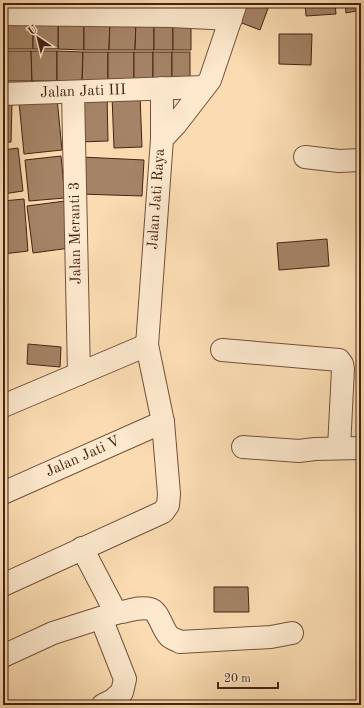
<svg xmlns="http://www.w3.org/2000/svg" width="364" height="708" font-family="'Old Standard TT',serif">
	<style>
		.building { fill: #a48366; stroke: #452213 }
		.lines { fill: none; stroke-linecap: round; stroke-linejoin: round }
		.minor-casing { stroke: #72503b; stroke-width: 24 }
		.minor { stroke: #fce8cd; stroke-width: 22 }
		.labels { text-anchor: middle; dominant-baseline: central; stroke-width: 3.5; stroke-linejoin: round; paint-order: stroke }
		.street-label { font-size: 15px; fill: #452213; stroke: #fce8cd }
	</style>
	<rect width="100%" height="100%" fill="#fbdcb2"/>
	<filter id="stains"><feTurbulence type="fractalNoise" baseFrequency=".005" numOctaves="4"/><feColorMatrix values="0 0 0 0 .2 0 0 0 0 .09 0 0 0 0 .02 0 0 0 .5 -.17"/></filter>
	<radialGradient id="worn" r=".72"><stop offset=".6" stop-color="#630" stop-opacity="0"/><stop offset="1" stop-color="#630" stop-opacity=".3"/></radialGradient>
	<g class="building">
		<path d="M60 3H85L86 7 60 8Z"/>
		<path d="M85 3H111V7H86Z"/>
		<path d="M111 3H137V6L111 7Z"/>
		<path d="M137 3H162V5L137 6Z"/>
		<rect x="162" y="3" width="19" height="2"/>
		<path d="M181 3H200V4L181 5Z"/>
		<rect x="200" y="3" width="18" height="1"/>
		<path d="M240 3H270L260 30 234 20Z"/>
		<path d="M305 3H335L336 14 306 16Z"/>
		<path d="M345 3H361V10L346 13Z"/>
		<path d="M3 19H8L7 49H3Z"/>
		<path d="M8 19 33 20V49H7Z"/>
		<path d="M58 19 84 20V50L58 49Z"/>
		<path d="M58 19V49H33V20Z"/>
		<path d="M84 20H110L109 50H84Z"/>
		<path d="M110 20H136L135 50H109Z"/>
		<path d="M136 20H154V50H135Z"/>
		<rect x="154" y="20" width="19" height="30"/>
		<path d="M173 20 191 21V50H173Z"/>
		<path d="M279 34H312L311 65 279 64Z"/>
		<path d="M3 51H7L6 81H3Z"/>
		<path d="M7 51H31L32 81H6Z"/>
		<path d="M31 51H57V81H32Z"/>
		<path d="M57 51 83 52 82 82 57 81Z"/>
		<path d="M83 52H108V81L82 82Z"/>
		<path d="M108 52H134V82L108 81Z"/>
		<rect x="134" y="52" width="19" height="30"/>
		<rect x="153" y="52" width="19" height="30"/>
		<rect x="172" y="52" width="18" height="30"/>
		<path d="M78 95H107L108 141 79 142Z"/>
		<path d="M140 95 142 147 114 148 112 96Z"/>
		<path d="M57 98 62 150 24 154 19 102Z"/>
		<path d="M3 103H12L11 142H3Z"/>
		<path d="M18 148 23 191 3 194V150Z"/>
		<path d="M61 156 65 198 29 201 25 160Z"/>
		<path d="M81 157 144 160 142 196 80 194Z"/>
		<path d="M24 199 28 251 3 254V201Z"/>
		<path d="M65 201 70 248 33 253 27 206Z"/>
		<path d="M327 239 329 266 279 270 277 243Z"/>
		<path d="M28 344 61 347 60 367 27 364Z"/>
		<path d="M214 587H248L249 612H214Z"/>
	</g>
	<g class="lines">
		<defs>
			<g id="minor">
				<path d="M3 14 172 16 231 19"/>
				<path d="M73 93 79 374"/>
				<path d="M3 94 204 87"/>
				<path d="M162 139V88"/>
				<path d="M305 157 339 161 361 160"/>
				<path d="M222 350 339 360 342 364 343 369 339 448"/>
				<path d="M3 406 147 345"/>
				<path d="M243 447 299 451 315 449 361 448"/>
				<path d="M3 493 163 422"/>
				<path d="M3 585 163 512 168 505 169 494 163 422 147 345 162 139 176 124 210 80 236 3"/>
				<path d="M116 613C126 612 140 606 150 609 159 611 162 629 169 636 172 639 177 640 180 642L271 637 292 633"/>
				<path d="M101 618 125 679 122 692 113 700 103 705"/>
				<path d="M3 656 53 633 116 613 82 548"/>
			</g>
		</defs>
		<use href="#minor" class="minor-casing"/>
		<use href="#minor" class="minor"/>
	</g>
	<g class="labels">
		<g class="street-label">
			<text transform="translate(83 92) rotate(-2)">Jalan Jati III</text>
			<text transform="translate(157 199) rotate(-86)">Jalan Jati Raya</text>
			<text transform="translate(76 233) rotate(-91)">Jalan Meranti 3</text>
			<text transform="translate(83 457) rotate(-24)">Jalan Jati V</text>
		</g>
	</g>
	<rect width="364" height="708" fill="none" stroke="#fbdcb2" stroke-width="16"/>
	<rect x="4" y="4" width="356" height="700" fill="none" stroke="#452213" stroke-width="2"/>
	<rect x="8" y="8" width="348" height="692" fill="none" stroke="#452213"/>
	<g transform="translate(38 38) rotate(325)" stroke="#fce8cd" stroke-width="3" paint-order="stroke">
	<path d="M0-3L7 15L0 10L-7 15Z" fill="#452213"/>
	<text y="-6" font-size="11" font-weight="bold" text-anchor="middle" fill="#452213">U</text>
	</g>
	<path d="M218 682v6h60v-6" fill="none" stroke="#452213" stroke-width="2"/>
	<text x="224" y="682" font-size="12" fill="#452213" stroke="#fce8cd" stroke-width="3" paint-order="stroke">20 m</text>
	<rect width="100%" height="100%" filter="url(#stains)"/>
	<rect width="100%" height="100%" fill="url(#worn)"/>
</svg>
